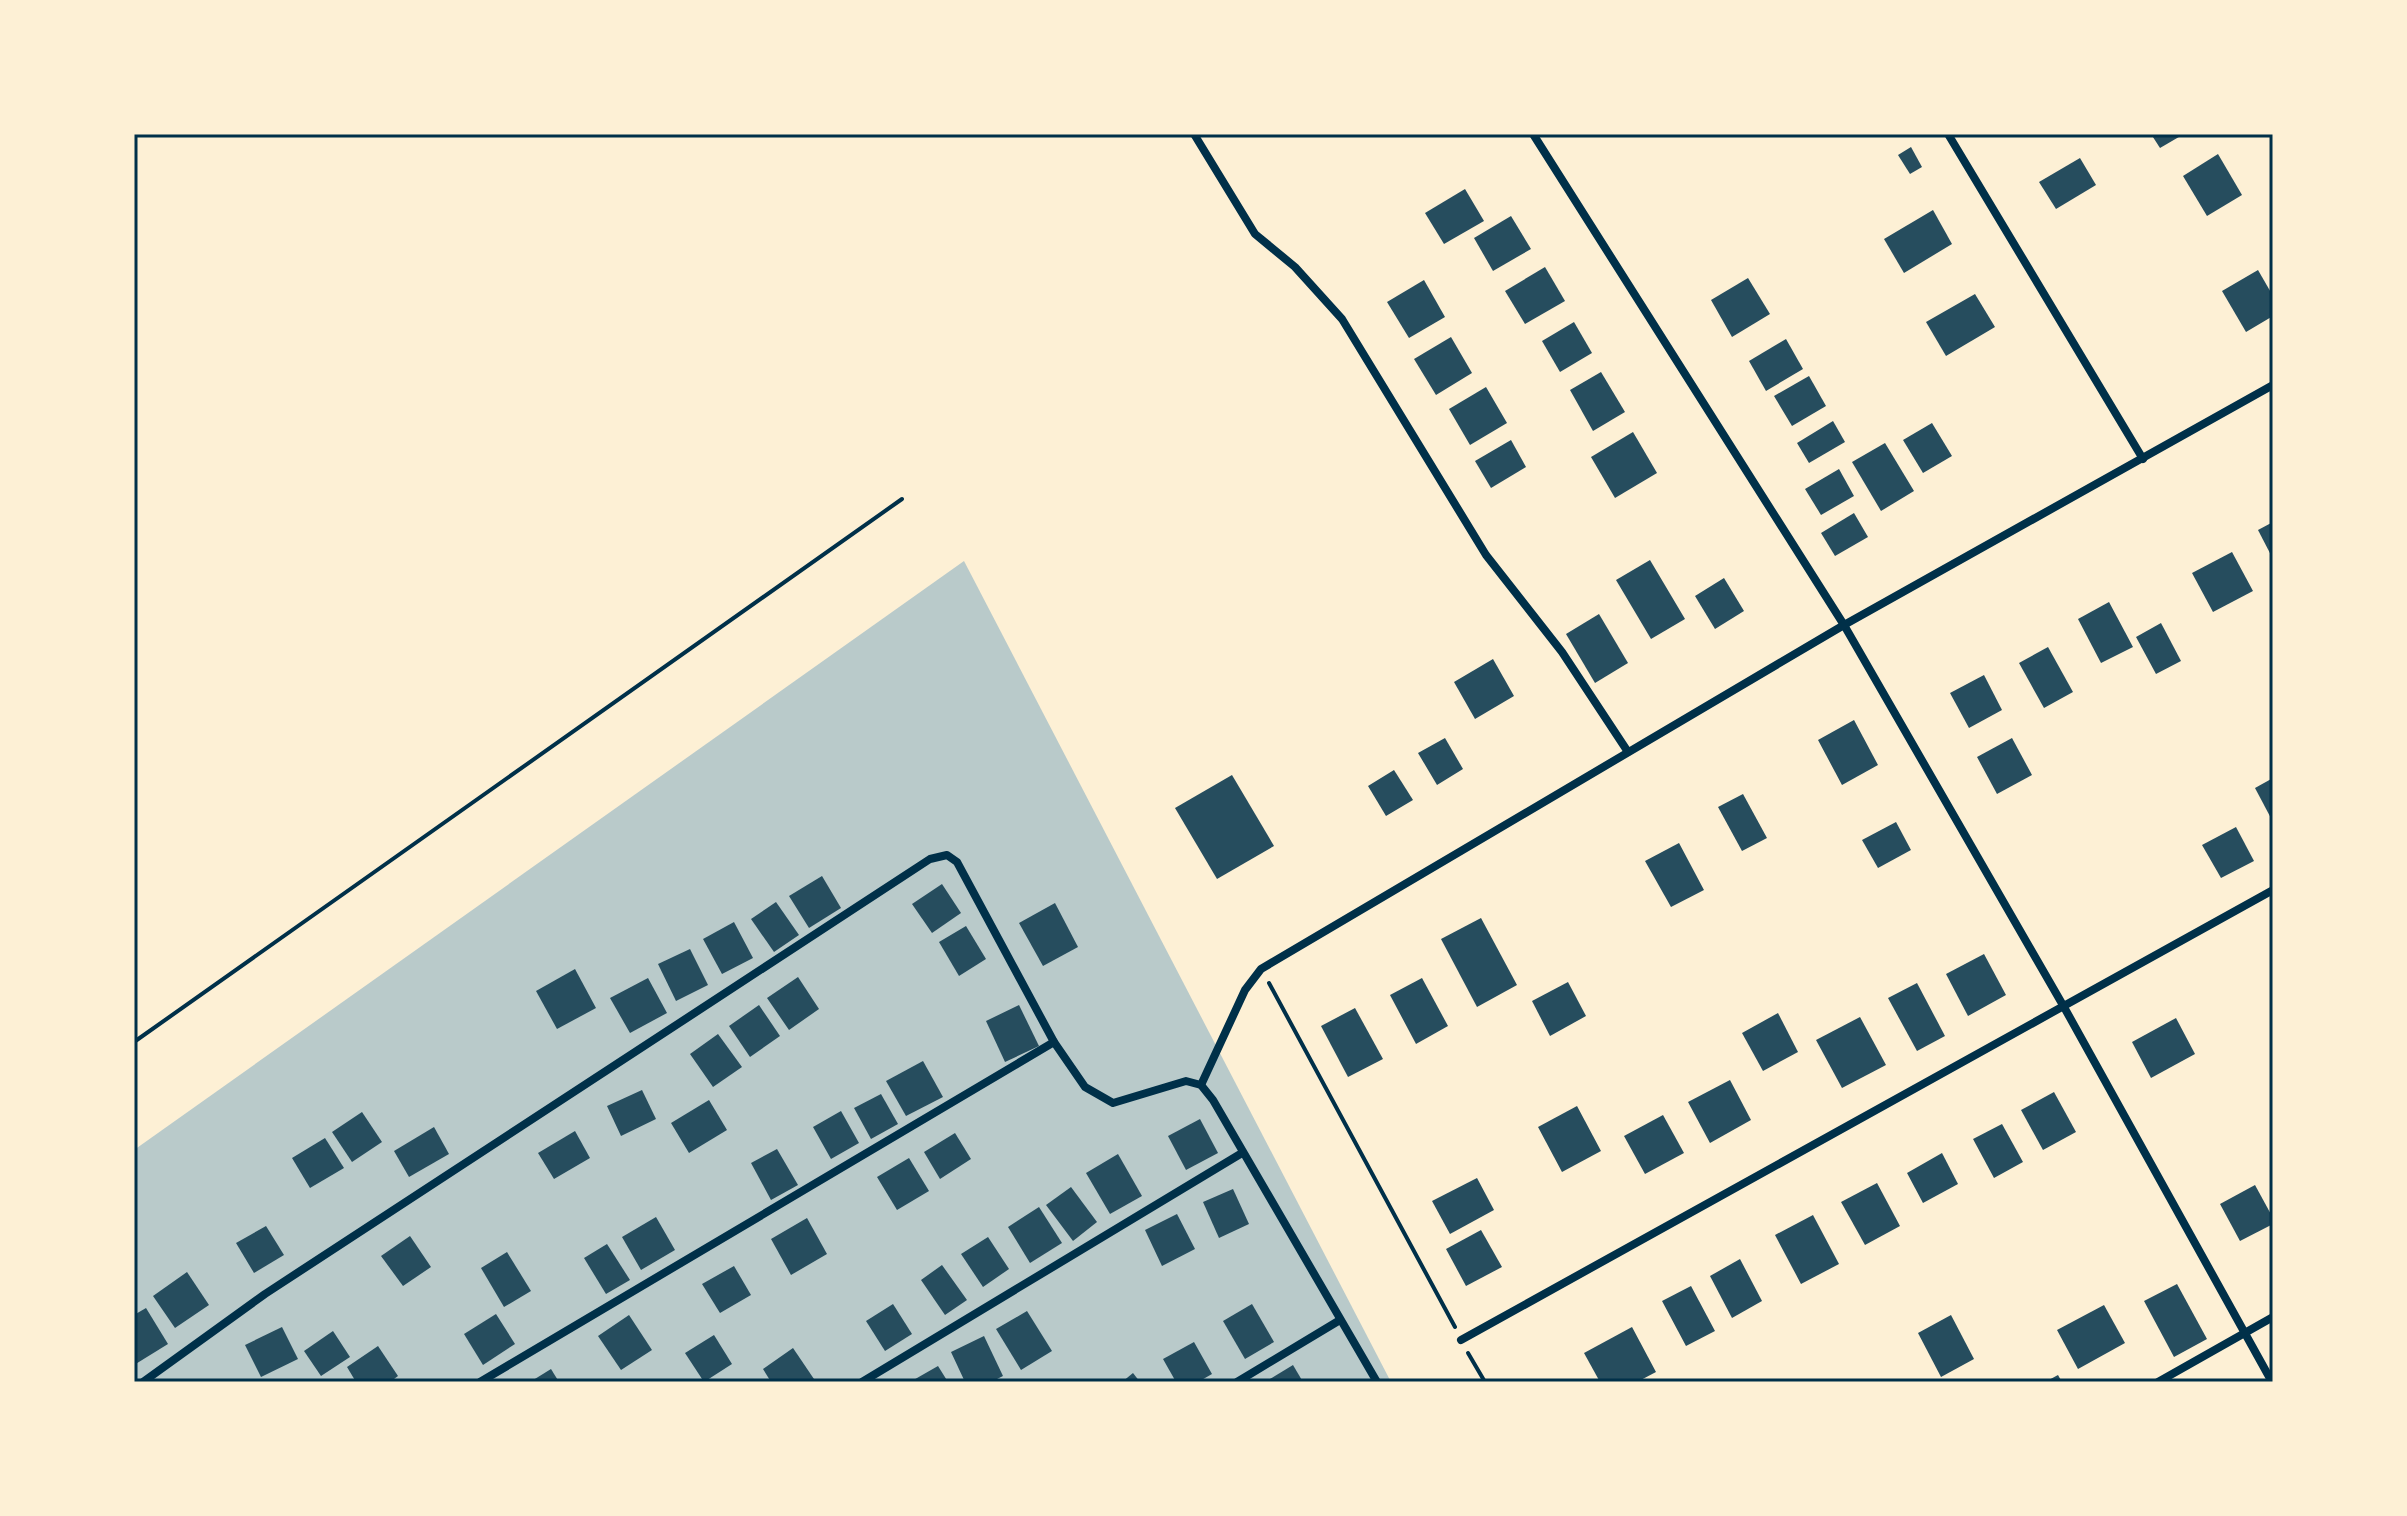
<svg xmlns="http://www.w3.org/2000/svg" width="2407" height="1516" font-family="Roboto,sans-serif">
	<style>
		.green { fill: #b9caca }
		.building { fill: #264d5e }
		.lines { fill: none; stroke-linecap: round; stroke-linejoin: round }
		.path { stroke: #003049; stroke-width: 4 }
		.minor { stroke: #003049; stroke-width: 8 }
		.neatline { fill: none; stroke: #003049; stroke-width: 3 }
	</style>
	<rect width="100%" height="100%" fill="#fdf0d5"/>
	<path class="green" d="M964 561 1391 1382H134V1150Z"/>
	<g class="building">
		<path d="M2151 134H2184L2160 148Z"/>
		<path d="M1911 147 1922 167 1910 174 1898 155Z"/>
		<path d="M2218 154 2242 195 2207 216 2183 176Z"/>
		<path d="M2080 158 2096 185 2056 209 2039 182Z"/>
		<path d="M1465 189 1484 221 1444 244 1425 213Z"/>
		<path d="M1933 210 1952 244 1904 273 1884 239Z"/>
		<path d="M1511 216 1531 249 1493 271 1474 238Z"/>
		<path d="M1545 267 1565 301 1525 324 1505 291Z"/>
		<path d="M2258 270 2273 296V316L2246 332 2222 291Z"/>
		<path d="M1748 278 1770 314 1732 337 1711 300Z"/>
		<path d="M1424 280 1445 317 1409 338 1387 302Z"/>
		<path d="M1975 294 1995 327 1946 356 1926 322Z"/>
		<path d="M1574 322 1592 353 1560 372 1542 341Z"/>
		<path d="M1451 337 1472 373 1436 395 1414 359Z"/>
		<path d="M1786 339 1803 369 1766 391 1749 361Z"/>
		<path d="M1601 372 1625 412 1593 431 1570 390Z"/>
		<path d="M1809 376 1826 406 1792 426 1774 396Z"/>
		<path d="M1486 387 1507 423 1470 445 1449 409Z"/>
		<path d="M1833 421 1845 442 1809 463 1797 443Z"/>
		<path d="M1932 423 1952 456 1923 473 1903 440Z"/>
		<path d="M1633 432 1657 473 1615 498 1591 457Z"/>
		<path d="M1511 440 1526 467 1491 488 1475 461Z"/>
		<path d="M1885 443 1914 491 1881 511 1852 462Z"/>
		<path d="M1839 469 1854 496 1821 515 1805 489Z"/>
		<path d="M1854 513 1868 537 1835 556 1821 533Z"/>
		<path d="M2273 522V559L2258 530Z"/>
		<path d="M2232 552 2253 591 2213 612 2192 573Z"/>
		<path d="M1650 560 1685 619 1651 639 1616 580Z"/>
		<path d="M1724 578 1744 611 1715 629 1695 596Z"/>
		<path d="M2109 602 2133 647 2101 663 2078 619Z"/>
		<path d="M1599 614 1628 663 1595 683 1566 634Z"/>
		<path d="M2161 623 2181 661 2156 674 2136 637Z"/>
		<path d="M2048 647 2073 692 2044 708 2019 663Z"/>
		<path d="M1493 659 1514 696 1475 719 1454 682Z"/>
		<path d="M1984 675 2002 710 1969 728 1950 693Z"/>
		<path d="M1854 720 1878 765 1842 785 1818 740Z"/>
		<path d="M1445 738 1463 769 1437 785 1418 753Z"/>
		<path d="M2012 738 2032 775 1997 794 1977 757Z"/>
		<path d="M1394 770 1413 800 1386 816 1368 786Z"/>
		<path d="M1232 775 1274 846 1217 879 1175 808Z"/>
		<path d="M2273 778V822L2255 788Z"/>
		<path d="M1743 794 1767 838 1742 851 1718 807Z"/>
		<path d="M1896 822 1911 850 1878 868 1862 840Z"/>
		<path d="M2236 827 2254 861 2221 878 2202 845Z"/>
		<path d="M1679 843 1704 890 1671 907 1645 861Z"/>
		<path d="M822 876 841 908 809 928 789 896Z"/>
		<path d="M942 884 961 913 932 933 912 904Z"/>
		<path d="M776 902 799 935 774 952 751 919Z"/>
		<path d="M1055 903 1078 947 1043 966 1019 923Z"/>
		<path d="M1481 918 1517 985 1477 1007 1441 939Z"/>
		<path d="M734 922 753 958 722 974 703 939Z"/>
		<path d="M966 926 986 959 959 976 939 942Z"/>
		<path d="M690 949 708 985 676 1001 658 964Z"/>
		<path d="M1984 954 2006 995 1968 1016 1946 974Z"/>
		<path d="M575 969 596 1008 557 1029 536 991Z"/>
		<path d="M798 977 819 1009 789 1030 767 998Z"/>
		<path d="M648 978 667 1013 630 1033 610 998Z"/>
		<path d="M1422 978 1448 1026 1416 1044 1390 995Z"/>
		<path d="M1568 982 1586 1016 1550 1036 1532 1001Z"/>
		<path d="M1917 983 1945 1036 1917 1051 1888 998Z"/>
		<path d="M759 1005 780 1036 750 1057 729 1026Z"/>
		<path d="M1019 1005 1039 1046 1005 1062 986 1021Z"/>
		<path d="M1355 1008 1383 1059 1348 1077 1321 1026Z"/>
		<path d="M1778 1013 1798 1052 1763 1071 1742 1033Z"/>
		<path d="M1860 1017 1886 1065 1842 1088 1816 1040Z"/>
		<path d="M2176 1018 2195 1054 2151 1078 2132 1042Z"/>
		<path d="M718 1034 742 1067 713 1087 690 1054Z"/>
		<path d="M923 1061 943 1097 906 1116 886 1081Z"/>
		<path d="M1730 1080 1751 1120 1710 1143 1688 1102Z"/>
		<path d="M642 1090 656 1119 621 1136 607 1106Z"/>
		<path d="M2054 1092 2076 1132 2043 1150 2021 1110Z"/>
		<path d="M881 1094 898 1124 871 1139 854 1108Z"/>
		<path d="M709 1100 727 1130 689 1153 671 1123Z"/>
		<path d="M1577 1106 1601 1151 1562 1172 1538 1127Z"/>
		<path d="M841 1111 859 1143 831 1159 813 1127Z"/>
		<path d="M362 1112 382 1142 352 1162 332 1132Z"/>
		<path d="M1663 1115 1684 1153 1645 1174 1624 1136Z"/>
		<path d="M1200 1119 1218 1153 1186 1170 1168 1136Z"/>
		<path d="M2002 1124 2023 1162 1994 1178 1973 1139Z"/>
		<path d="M434 1127 449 1154 409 1177 394 1151Z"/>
		<path d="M575 1131 590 1158 554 1179 538 1153Z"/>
		<path d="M955 1133 971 1159 940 1179 924 1152Z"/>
		<path d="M325 1138 344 1168 310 1188 292 1158Z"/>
		<path d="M777 1149 798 1185 771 1200 751 1163Z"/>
		<path d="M1942 1153 1958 1184 1923 1203 1907 1173Z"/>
		<path d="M1118 1154 1142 1196 1110 1214 1086 1173Z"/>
		<path d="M909 1158 929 1191 897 1210 877 1177Z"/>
		<path d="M1477 1178 1494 1210 1450 1234 1432 1201Z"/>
		<path d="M1877 1183 1900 1226 1865 1245 1841 1202Z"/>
		<path d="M2255 1185 2273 1218V1224L2240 1241 2220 1204Z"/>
		<path d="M1071 1187 1097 1222 1073 1241 1046 1205Z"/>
		<path d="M1233 1189 1249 1224 1219 1238 1203 1202Z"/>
		<path d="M1039 1207 1062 1243 1030 1263 1008 1227Z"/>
		<path d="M1177 1214 1195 1249 1162 1266 1145 1230Z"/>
		<path d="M1813 1215 1839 1264 1801 1284 1775 1235Z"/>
		<path d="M656 1217 675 1250 641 1270 622 1237Z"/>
		<path d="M807 1218 827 1254 791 1275 771 1239Z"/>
		<path d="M266 1226 284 1255 254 1273 236 1243Z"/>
		<path d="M1481 1230 1502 1267 1466 1286 1446 1249Z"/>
		<path d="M410 1236 431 1267 403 1286 381 1256Z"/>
		<path d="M988 1237 1009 1269 983 1287 961 1254Z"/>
		<path d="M607 1244 630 1280 606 1294 584 1258Z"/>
		<path d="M507 1252 531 1291 504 1307 481 1268Z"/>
		<path d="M1740 1259 1762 1301 1732 1318 1710 1276Z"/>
		<path d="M942 1265 967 1300 945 1315 921 1280Z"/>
		<path d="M734 1266 751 1295 720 1313 702 1284Z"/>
		<path d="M187 1272 209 1305 175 1328 153 1296Z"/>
		<path d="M2177 1284 2207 1339 2174 1357 2144 1301Z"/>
		<path d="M1691 1286 1715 1331 1686 1346 1662 1301Z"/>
		<path d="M893 1304 912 1334 885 1351 866 1321Z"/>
		<path d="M1252 1304 1274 1342 1245 1359 1223 1321Z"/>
		<path d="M2104 1305 2125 1343 2078 1369 2057 1330Z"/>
		<path d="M146 1308 168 1344 134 1365V1315Z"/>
		<path d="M1027 1311 1052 1351 1021 1370 996 1329Z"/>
		<path d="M496 1314 515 1344 483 1365 464 1334Z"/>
		<path d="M629 1315 652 1350 621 1370 598 1336Z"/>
		<path d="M1951 1315 1974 1359 1941 1377 1918 1333Z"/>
		<path d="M282 1327 298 1359 261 1377 245 1345Z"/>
		<path d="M1632 1327 1656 1372 1637 1382H1600L1584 1353Z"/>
		<path d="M333 1331 350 1357 321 1376 304 1351Z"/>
		<path d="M714 1335 732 1364 704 1382 685 1353Z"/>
		<path d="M984 1336 1003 1376 991 1382H965L951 1352Z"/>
		<path d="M1194 1342 1212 1374 1198 1382H1176L1163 1359Z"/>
		<path d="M378 1346 398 1376 390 1382H356L347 1367Z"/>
		<path d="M793 1348 816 1382H771L763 1369Z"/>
		<path d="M1293 1365 1303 1382H1265Z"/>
		<path d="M938 1366 948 1382H910Z"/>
		<path d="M551 1369 559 1382H530Z"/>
		<path d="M1133 1373 1140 1382H1122Z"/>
		<path d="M2058 1375 2062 1382H2045Z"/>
	</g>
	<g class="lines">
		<g class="path">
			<path d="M1269 983 1455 1327"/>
			<path d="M134 1042 902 499"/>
			<path d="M1468 1353 1485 1382"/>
		</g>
		<g class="minor">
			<path d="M1194 134 1255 234 1295 267 1342 319 1486 555 1562 652 1628 752"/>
			<path d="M1533 134 1844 625 2064 1007 2272 1382"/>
			<path d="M1948 134 2143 459"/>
			<path d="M1201 1085 1245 990 1261 969 1844 625 2273 385"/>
			<path d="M1461 1340 2273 890"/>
			<path d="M143 1382 265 1294 930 859 947 855 957 862 1054 1042 1085 1087 1113 1103 1186 1081 1201 1085 1213 1100 1377 1382"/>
			<path d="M480 1382 1054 1042"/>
			<path d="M862 1382 1242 1153"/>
			<path d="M1237 1382 1340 1320"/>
			<path d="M2158 1382 2273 1317"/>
		</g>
	</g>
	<rect width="2407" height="1516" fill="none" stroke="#fdf0d5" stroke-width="272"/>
	<rect x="136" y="136" width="2135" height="1244" class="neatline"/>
</svg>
